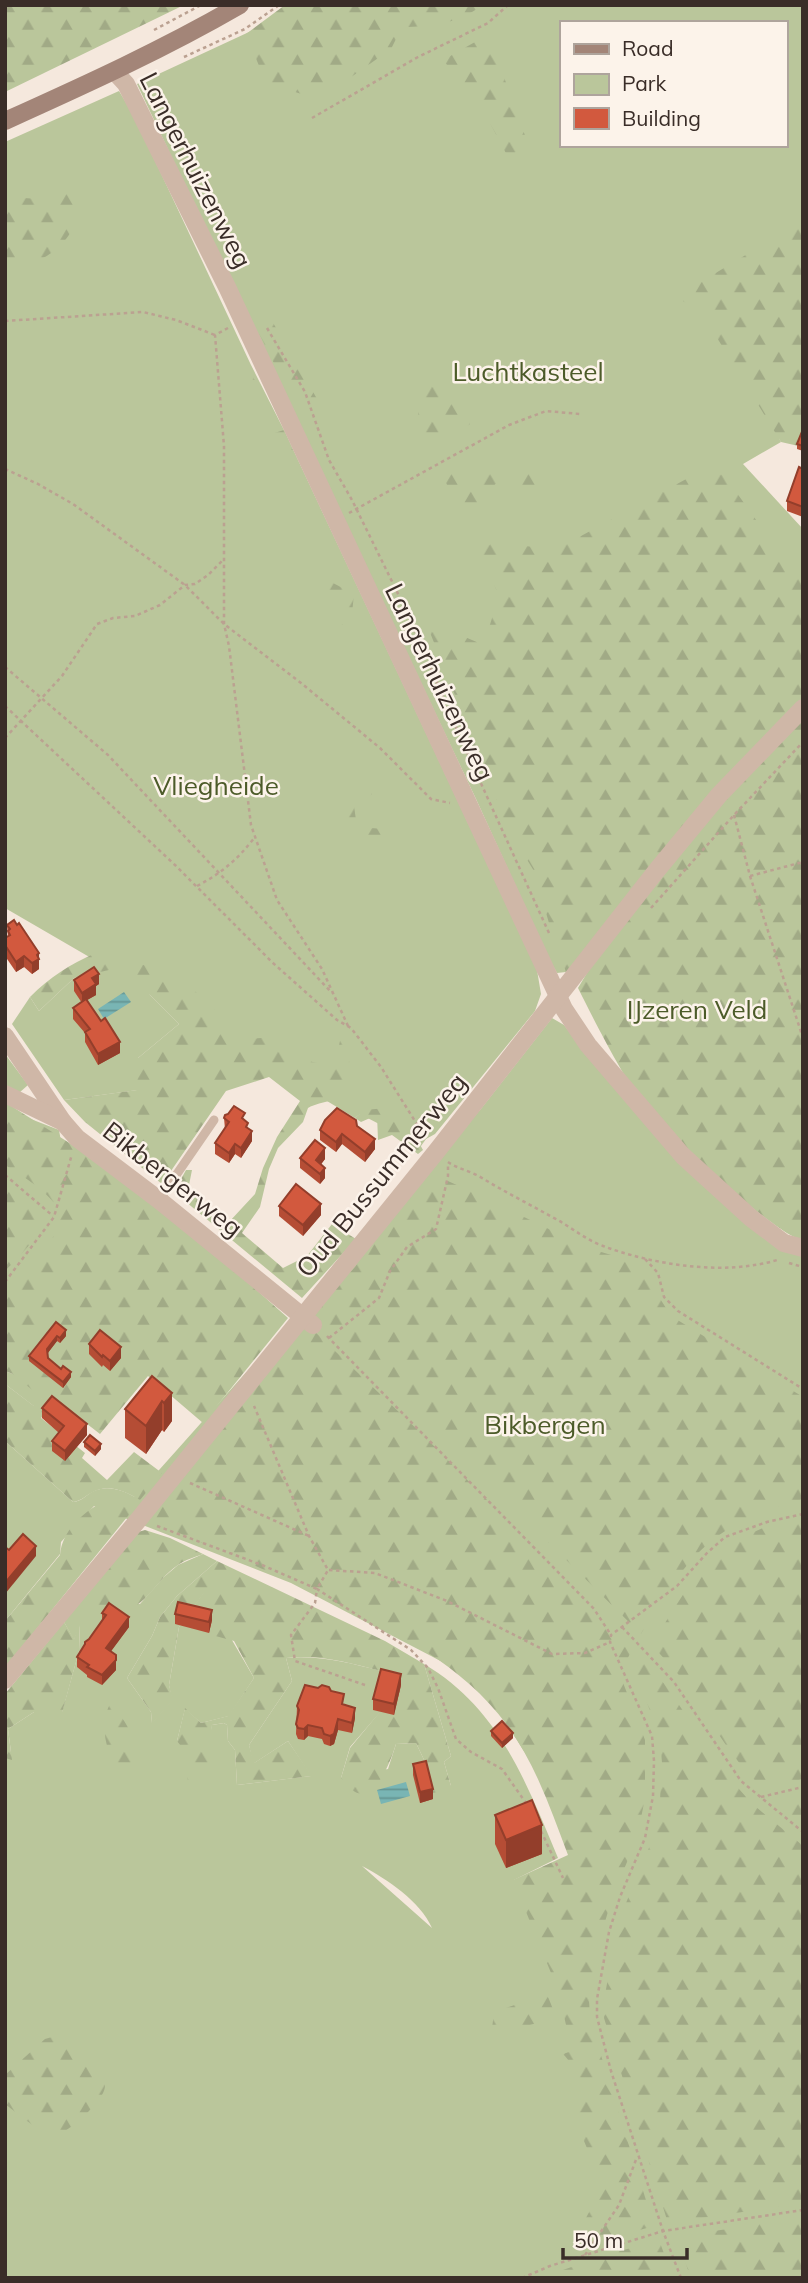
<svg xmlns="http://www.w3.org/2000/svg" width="808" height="2283" font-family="Mulish,sans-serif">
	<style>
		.green { fill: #bac69b; fill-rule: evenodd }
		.forest { fill: url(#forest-firs) }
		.water { fill: url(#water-rules) }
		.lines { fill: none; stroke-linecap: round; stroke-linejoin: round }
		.path { stroke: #bba191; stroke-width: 2.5; stroke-dasharray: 3.5 3.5; stroke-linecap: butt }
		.lane { stroke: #cfb7a7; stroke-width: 9 }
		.street { stroke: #cfb7a7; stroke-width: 18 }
		.secondary { stroke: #a38578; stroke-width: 18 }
		.wall { fill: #b54d35 }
		.shaded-wall { fill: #933e2b }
		.building { fill: #d2593e; stroke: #933e2b; stroke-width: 2 }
		.labels { text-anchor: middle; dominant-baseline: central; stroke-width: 5; stroke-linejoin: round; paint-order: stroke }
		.street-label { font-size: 26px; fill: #3a2d28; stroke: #fcf3ea }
		.park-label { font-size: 26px; fill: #4c5b29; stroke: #fcf3ea }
	</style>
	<defs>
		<pattern id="forest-firs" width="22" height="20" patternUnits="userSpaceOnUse" patternTransform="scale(1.75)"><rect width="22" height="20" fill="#bac69b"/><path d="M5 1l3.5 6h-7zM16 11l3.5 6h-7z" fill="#a1aa86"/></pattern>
		<pattern id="water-rules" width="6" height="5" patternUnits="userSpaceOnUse" patternTransform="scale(1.75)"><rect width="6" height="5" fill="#79b5b4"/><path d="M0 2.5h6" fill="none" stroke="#649492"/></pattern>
	</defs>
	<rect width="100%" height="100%" fill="#f5e8dd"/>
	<g class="green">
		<path d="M289 5H803V423L779 438 781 442 743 464 803 529V706L566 972 557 973 547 955 476 799 137 84 262 26ZM561 23H785V145H561Z"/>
		<path d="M119 91 134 116 251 365 284 430 537 970 541 994 535 1011 435 1134 426 1139 421 1146 360 1114 355 1118 327 1101 331 1100 149 994 179 1024 138 1058V1090L64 1100 12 1024 30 997 39 1011 74 978 110 969 5 908V142Z"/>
		<path d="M552 1018 564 1025 596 1065 749 1223 803 1253V2278H5V1752H11L8 1729 34 1712H62L79 1651 80 1625 74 1640 64 1622 84 1598 140 1604 164 1577 178 1565 203 1554 217 1561 177 1596 160 1617 152 1636 127 1678 151 1712 152 1723 172 1700 169 1685 179 1627 204 1592 254 1678 229 1716 201 1723 185 1709 177 1741 210 1735 212 1725 224 1723 227 1725 228 1741 235 1750 237 1785 311 1776 288 1741 253 1764 249 1745 292 1681 286 1658C319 1655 350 1663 381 1671L389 1702 350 1747 341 1778 388 1769 396 1744 416 1743 426 1764 451 1786 444 1762 451 1756 424 1664C499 1708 526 1782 558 1858L514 1880 608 1882 479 1681 291 1583 94 1506 61 1542 60 1554 5 1621V1441L73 1502C82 1501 86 1495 94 1491 108 1485 122 1490 135 1497L480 1110ZM362 1866C387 1879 420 1901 432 1928Z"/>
		<path d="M5 1054 28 1085 19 1093 5 1086Z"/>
		<path d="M5 1109 59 1130 75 1222 5 1324Z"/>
		<path d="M5 1371 10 1373 54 1384 35 1407 5 1384Z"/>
	</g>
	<g class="forest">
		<path d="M5 5H184L5 92Z"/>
		<path d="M285 5H482C458 24 431 27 402 27L391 49 327 94 308 96 266 83 246 34Z"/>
		<path d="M475 42 496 55 527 141 509 159 482 108 443 60Z"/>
		<path d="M64 190 77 197C86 222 58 256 34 261 25 263 14 261 5 260V197L41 199Z"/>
		<path d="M799 223 803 230V447L781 442 711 328 706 317 683 301 694 286Z"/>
		<path d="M272 321 320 404 292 400 258 331Z"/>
		<path d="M248 366 266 404 250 400 242 370Z"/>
		<path d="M426 369 458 395 470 424 436 449 420 443 418 411Z"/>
		<path d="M284 430 298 462 284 460 265 436Z"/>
		<path d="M447 467 464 471 485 468 504 475 470 511 460 513 442 474Z"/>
		<path d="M519 471 543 474 547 490 513 494 510 484Z"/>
		<path d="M701 471 724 475 794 573 803 568V698L724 780 566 972 553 937 534 871 499 814 494 786 476 762 460 730 455 695 425 620 479 643 487 634 499 596 487 568 469 558 492 543 557 549Z"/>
		<path d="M333 555 341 563 333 583 354 594 350 633 339 631 348 611 342 597 320 586Z"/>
		<path d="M803 715V1240C781 1239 672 1139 654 1118 627 1086 597 1026 578 988 638 886 722 800 803 715Z"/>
		<path d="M369 781 372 794 354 806 357 827 384 829 380 839 349 837 344 800Z"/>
		<path d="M96 953C121 965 154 961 177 978 188 986 202 996 211 1005 219 1015 221 1027 234 1034 263 1048 272 1021 300 1059L334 1067 340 1041 346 1036 356 1044 348 1050 352 1089C341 1102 322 1100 308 1108L303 1122 278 1148 269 1169 260 1207 242 1233 283 1268 307 1256 332 1224 356 1239 302 1298 174 1192 186 1170H192L188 1190 229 1222 255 1194 263 1168 277 1137 300 1101 269 1077 226 1091 162 1184 85 1122 64 1100 137 1090 138 1058 179 1024 122 967 74 978 39 1011 30 997C50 977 70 964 96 953Z"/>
		<path d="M5 1102 93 1158 189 1230 288 1318 203 1423 148 1376 100 1434 55 1399 41 1418 85 1453 82 1458 107 1480 134 1452 162 1473 140 1500C126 1492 109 1483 93 1492 85 1496 81 1501 73 1502L5 1441V1384L34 1406 42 1398 13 1374 5 1371V1292C20 1277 66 1235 59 1212 53 1194 21 1175 5 1165Z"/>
		<path d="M399 1107 423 1150 418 1154 392 1135 378 1140 377 1115 361 1122 355 1118 364 1110Z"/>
		<path d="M431 1177H439L470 1191 588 1248 651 1267 659 1297 671 1316 803 1397V1499C709 1526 690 1553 641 1634L431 1426 318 1322 313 1313 355 1267 404 1204Z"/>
		<path d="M5 1183C17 1190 38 1202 43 1216 48 1229 14 1262 5 1271Z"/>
		<path d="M303 1325 314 1331 424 1436 633 1648 621 1671 622 1680 645 1740V1798L637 1838 612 1898 602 1932 589 1999 590 2020 654 2226 593 2243 586 2218C591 2208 598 2199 598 2188 599 2165 581 2143 578 2120 574 2096 583 2074 563 2054L572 2051 558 1990 513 1880 568 1855C551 1810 536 1765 507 1725 463 1665 395 1631 330 1600 270 1571 209 1546 149 1520Z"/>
		<path d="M104 1501 122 1505 132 1511 5 1668V1621L60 1555C62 1530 84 1512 104 1501Z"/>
		<path d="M803 1514V1779L763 1788C727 1756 707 1711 678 1674 670 1664 660 1655 652 1645 697 1569 714 1540 803 1514Z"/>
		<path d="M145 1530 170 1538 203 1554C195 1557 185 1560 178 1565 155 1580 148 1608 118 1612 105 1613 93 1608 84 1598L138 1532Z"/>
		<path d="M217 1561 385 1641 424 1664 451 1756 444 1762 451 1786 446 1791 432 1793 426 1764 416 1743 396 1744C392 1757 379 1793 363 1794 353 1794 347 1785 341 1778L350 1748 388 1702 381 1671C350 1663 319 1654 286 1658L292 1681 249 1745 254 1763 288 1741 312 1776 237 1785 235 1750 228 1741 227 1725 224 1723 212 1725 207 1780 189 1790 184 1750 177 1741 185 1708 201 1723 228 1716 254 1678 234 1641 208 1634 204 1593 179 1627 169 1685 173 1700 152 1724 151 1712 127 1678 152 1636 160 1617 177 1596Z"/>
		<path d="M64 1622 74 1639 80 1622 79 1651 62 1713 34 1712 8 1729 12 1760 5 1758V1694Z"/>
		<path d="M644 1659C680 1699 703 1748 739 1789 757 1811 782 1827 803 1846V2203L668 2223 604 2018V2000L616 1935 626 1903 651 1843 660 1800 662 1763 660 1737 636 1674Z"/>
		<path d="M110 1704C135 1730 134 1741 137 1776L117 1775C108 1751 98 1727 110 1704Z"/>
		<path d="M803 1794V1824L775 1801Z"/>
		<path d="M547 1994 556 2017 491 2037 494 2012Z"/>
		<path d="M52 2037 61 2040 103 2077C105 2083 106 2087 103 2093 95 2108 65 2137 48 2137L5 2104V2075L45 2039Z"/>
		<path d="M803 2217V2278H691L676 2237Z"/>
		<path d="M659 2240 673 2278H540L606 2255Z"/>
	</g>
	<g class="water">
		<path d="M124 992 131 1002 104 1019 98 1009Z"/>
		<path d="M406 1782 410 1796 381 1804 377 1790Z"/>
	</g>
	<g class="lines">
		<g class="path">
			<path d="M154 30 201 5"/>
			<path d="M184 57 245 29 279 5"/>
			<path d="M312 118 418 57 488 23 508 5"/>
			<path d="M5 321 143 312 176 320 215 335"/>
			<path d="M228 328 215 335 224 446V624L229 646 251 825 277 900 322 969 348 1026"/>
			<path d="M267 328 305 392 329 460 352 500 407 612 464 746 549 933"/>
			<path d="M5 469 38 484 73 504 185 585 224 624 301 683 380 748 431 799 450 803"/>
			<path d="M349 513 509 425 546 411 580 414"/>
			<path d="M5 667 108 755 332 993"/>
			<path d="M5 706 175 865 273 963 337 1020 351 1028 381 1067 425 1137"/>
			<path d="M5 738 62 676 97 624 113 618 135 616 160 605 185 585 195 584 208 575 223 560"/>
			<path d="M734 815 750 876 803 1038"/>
			<path d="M750 876 803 862"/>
			<path d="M197 886C222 873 238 859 255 837"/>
			<path d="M651 908 734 815 803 742"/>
			<path d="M448 1162C458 1169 471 1171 482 1178 505 1192 529 1204 552 1217 570 1226 584 1239 603 1246 654 1265 724 1276 777 1260"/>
			<path d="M5 1175 53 1216"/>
			<path d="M645 1259 658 1273 664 1297 678 1311 803 1389"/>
			<path d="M789 1263 803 1267"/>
			<path d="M5 1282 54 1217 72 1154"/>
			<path d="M327 1336 594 1609 611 1635"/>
			<path d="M329 1338 379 1298 390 1271 407 1247 436 1229 448 1176V1164"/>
			<path d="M190 1483 309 1536"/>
			<path d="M157 1526 262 1565 317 1589 328 1570 309 1536 254 1406"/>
			<path d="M329 1570 375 1573 447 1601 552 1654 585 1653 610 1642"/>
			<path d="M622 1627 674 1682 741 1781 803 1832"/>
			<path d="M365 1685 295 1661 291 1635 315 1603 317 1589 411 1650 428 1668 438 1688 456 1739 471 1752 502 1769 526 1803"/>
			<path d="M761 1797 803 1787"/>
			<path d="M541 1831 563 1878"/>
			<path d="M585 2255 619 2205 637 2157"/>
			<path d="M522 2278 550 2266 663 2231 803 2210"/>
			<path d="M681 2278 663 2231 611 2071 597 2017V1999L609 1932 620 1897 645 1838 653 1796 654 1761 652 1736 610 1642 611 1635 677 1586 707 1553 725 1537 767 1522 803 1514"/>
		</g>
		<path class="lane" d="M159 1200 214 1120"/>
		<g class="street">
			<path d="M115 72 126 84 228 289 564 1009 588 1045 683 1156 751 1218 784 1243 803 1248"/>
			<path d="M5 1036 63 1122"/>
			<path d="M5 1094 63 1122 77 1138 159 1200 313 1325"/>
			<path d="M5 1680 139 1519 436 1152 657 870 719 795 803 708"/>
		</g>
		<path class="secondary" d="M5 121C85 85 164 49 240 5"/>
	</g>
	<g class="wall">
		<path d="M803 429V451L797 449V444Z"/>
		<path d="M803 469V517L787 511V501Z"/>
		<path d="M7 925 39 958V969L32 974 24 967 16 972 5 956V938L8 937Z"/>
		<path d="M74 980 99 984 96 986V995L87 1000 120 1053 98 1065 85 1042V1033L73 1019V1008L82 1003 74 991Z"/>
		<path d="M224 1118 245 1120 252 1141 241 1158 235 1154 229 1163 215 1154V1143L225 1129Z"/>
		<path d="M357 1126 375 1149 365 1162 342 1144 336 1152 320 1140V1130Z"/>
		<path d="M300 1158 325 1159 321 1164 325 1178 320 1184 300 1168Z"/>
		<path d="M279 1206 321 1215 303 1236 279 1216Z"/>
		<path d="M56 1322 66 1336 60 1343 57 1341 47 1354 48 1358 71 1377 63 1388 29 1361V1356Z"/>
		<path d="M89 1344 121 1358 110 1371 103 1365 102 1367 89 1354Z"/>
		<path d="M152 1376 172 1421 164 1432 162 1430 146 1454 125 1438V1409Z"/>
		<path d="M42 1408 87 1435 65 1461 52 1451V1441L59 1433 42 1418Z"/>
		<path d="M84 1442 101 1449 95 1456 84 1447Z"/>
		<path d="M102 1613 129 1627 111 1651 116 1665V1670L102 1685 87 1677V1675L77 1667V1657L85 1646V1642L89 1639 102 1620Z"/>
		<path d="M175 1614 212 1620 209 1633 175 1624Z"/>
		<path d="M401 1685 394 1715 373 1710V1699Z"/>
		<path d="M331 1691 355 1718 352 1733 338 1730 334 1744 330 1746 324 1744 322 1739 308 1736 304 1740 298 1739 296 1734 297 1706Z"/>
		<path d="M491 1731 513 1738 502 1748 491 1736Z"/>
		<path d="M413 1764 433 1799 420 1803 413 1775Z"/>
		<path d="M495 1815 542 1854 506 1868 495 1844Z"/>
	</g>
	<g class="shaded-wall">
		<path d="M39 953V969L32 974V963L37 955Z"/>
		<path d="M24 956V967L16 972V962Z"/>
		<path d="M99 974V984L96 986V995L82 1003V993L92 978Z"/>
		<path d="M120 1042V1053L98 1065V1054Z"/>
		<path d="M252 1131V1141L241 1158V1148Z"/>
		<path d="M342 1134V1144L336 1152V1142Z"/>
		<path d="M375 1139V1149L365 1162V1152Z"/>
		<path d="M235 1144V1154L229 1163V1153Z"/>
		<path d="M325 1148V1159L316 1171V1160Z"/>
		<path d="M325 1168V1178L320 1184V1174Z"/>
		<path d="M321 1204V1215L303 1236V1225Z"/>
		<path d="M66 1330V1336L60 1343V1338Z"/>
		<path d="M57 1336V1341L47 1354V1349Z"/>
		<path d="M121 1347V1358L110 1371V1361Z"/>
		<path d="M71 1372V1377L63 1388V1382Z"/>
		<path d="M172 1393V1421L164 1432V1403Z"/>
		<path d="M162 1401V1430L146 1454V1426Z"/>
		<path d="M87 1424V1435L65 1461V1451Z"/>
		<path d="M101 1444V1449L95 1456V1451Z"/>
		<path d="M36 1546V1556L5 1594V1583Z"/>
		<path d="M212 1610V1620L209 1633V1622Z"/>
		<path d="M129 1617V1627L106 1658V1648Z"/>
		<path d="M116 1655V1670L102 1685V1675Z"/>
		<path d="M401 1674V1685L394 1715V1704Z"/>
		<path d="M355 1708V1718L352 1733V1723Z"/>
		<path d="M338 1719V1730L334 1744 330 1746V1736Z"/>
		<path d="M308 1725V1736L304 1740V1729Z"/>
		<path d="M513 1733V1738L502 1748V1743Z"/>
		<path d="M433 1789V1799L420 1803V1792Z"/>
		<path d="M542 1825V1854L506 1868V1840Z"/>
	</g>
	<g class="building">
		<path d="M803 429V446L797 444Z"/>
		<path d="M799 467 803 469V507L787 501Z"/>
		<path d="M14 920 17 925 19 923 39 953 37 955 39 959 32 963 24 956 16 962 5 945V938L10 935 8 931 10 929 7 925Z"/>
		<path d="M94 967 99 974 92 978 96 984 82 993 74 980Z"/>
		<path d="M86 999 101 1021 105 1018 120 1042 98 1054 85 1032 90 1029 73 1008Z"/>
		<path d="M234 1106 245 1113 242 1118 248 1123 246 1127 252 1131 241 1148 235 1144 229 1153 215 1143 229 1122 224 1118 225 1115 228 1114Z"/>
		<path d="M337 1108 356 1120 357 1126 375 1139 365 1152 342 1134 336 1142 320 1130 325 1120Z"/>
		<path d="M315 1140 325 1148 316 1160 325 1168 320 1174 300 1158Z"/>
		<path d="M296 1184 321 1204 303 1225 279 1206Z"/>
		<path d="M56 1322 66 1330 60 1338 57 1336 47 1349 48 1358 61 1369 63 1366 71 1372 63 1382 29 1356Z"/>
		<path d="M100 1330 121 1347 110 1361 103 1355 102 1357 89 1344Z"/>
		<path d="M152 1376 172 1393 164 1403 162 1401 146 1426 125 1409Z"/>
		<path d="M52 1396 87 1424 65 1451 52 1441 64 1426 42 1408Z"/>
		<path d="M90 1435 101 1444 95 1451 84 1442Z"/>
		<path d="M23 1534 36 1546 5 1583V1547L9 1550Z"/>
		<path d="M178 1602 212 1610 209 1622 175 1614Z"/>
		<path d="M109 1603 129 1617 106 1648 116 1655V1660L102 1675 87 1667 89 1665 77 1657 85 1644V1642L89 1639 106 1615 102 1613Z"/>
		<path d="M381 1669 401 1674 394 1704 373 1699Z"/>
		<path d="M305 1685 318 1688 322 1685 329 1687 331 1691 344 1694 342 1704 355 1708 352 1723 338 1719 334 1734 330 1736 324 1734 322 1728 308 1725 304 1729 298 1728 296 1724 299 1710 297 1706Z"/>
		<path d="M502 1721 513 1733 502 1743 491 1731Z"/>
		<path d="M426 1761 433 1789 420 1792 413 1764Z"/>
		<path d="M532 1800 542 1825 506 1840 495 1815Z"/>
	</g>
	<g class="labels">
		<g class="street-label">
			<text transform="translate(196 170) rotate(63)">Langerhuizenweg</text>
			<text transform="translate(440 682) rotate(64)">Langerhuizenweg</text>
			<text transform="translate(381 1175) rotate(-51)">Oud Bussummerweg</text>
			<text transform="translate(173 1179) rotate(38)">Bikbergerweg</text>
		</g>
		<g class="park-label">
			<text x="528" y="371">Luchtkasteel</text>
			<text x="216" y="785">Vliegheide</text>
			<text x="697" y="1009">IJzeren Veld</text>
			<text x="545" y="1424">Bikbergen</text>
		</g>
	</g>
	<rect width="808" height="2283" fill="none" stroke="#3a2d28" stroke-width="14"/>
	<rect x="560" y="21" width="228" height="126" fill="#fcf3ea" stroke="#aea49c" stroke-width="2"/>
	<rect x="574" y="44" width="35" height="10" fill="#a38578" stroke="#aea49c" stroke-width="2"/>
	<text x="622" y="56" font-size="21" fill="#3a2d28">Road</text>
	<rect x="574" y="74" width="35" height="21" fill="#bac69b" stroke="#aea49c" stroke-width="2"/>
	<text x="622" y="91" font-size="21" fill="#3a2d28">Park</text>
	<rect x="574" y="108" width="35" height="21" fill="#d2593e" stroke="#aea49c" stroke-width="2"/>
	<text x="622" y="126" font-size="21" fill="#3a2d28">Building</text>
	<path d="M563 2248v10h124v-10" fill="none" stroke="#3a2d28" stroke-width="3.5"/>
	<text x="574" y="2248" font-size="21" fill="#3a2d28" stroke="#fcf3ea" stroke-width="5" paint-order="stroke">50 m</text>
</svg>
